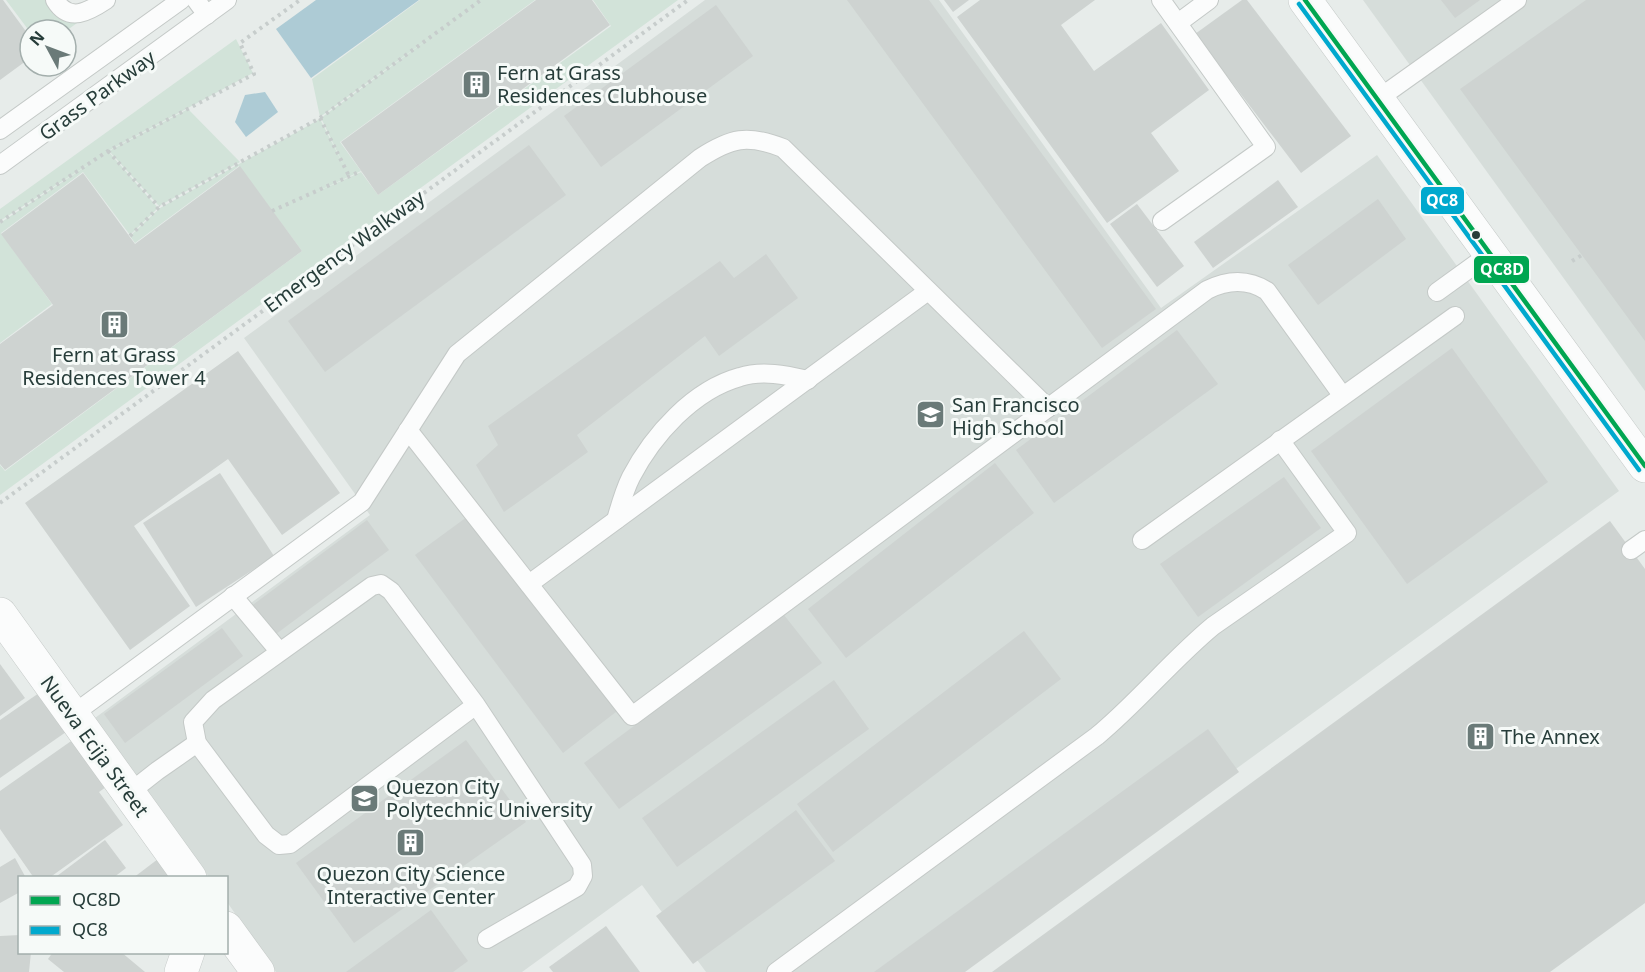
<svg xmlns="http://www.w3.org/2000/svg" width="1645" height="972" font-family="'Noto Sans',sans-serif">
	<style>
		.built { fill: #d6ddda }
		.green { fill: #d2e3d9 }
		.water { fill: #adcbd5 }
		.building { fill: #ced3d1 }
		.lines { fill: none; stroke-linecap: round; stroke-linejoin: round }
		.lane-casing { stroke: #c4c9c7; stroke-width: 20 }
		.street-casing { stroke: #c4c9c7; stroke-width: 34 }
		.path { stroke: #c7cdcc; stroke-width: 4; stroke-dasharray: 3 4.5; stroke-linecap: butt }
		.lane { stroke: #fbfcfc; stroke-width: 18 }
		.street { stroke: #fbfcfc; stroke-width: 33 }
		.bus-1-casing { stroke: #f6faf8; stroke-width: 9 }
		.bus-2-casing { stroke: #f6faf8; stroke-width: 9 }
		.bus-1 { stroke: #00a651; stroke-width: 4.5 }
		.bus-2 { stroke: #00a9ce; stroke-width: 4.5 }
		.bus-dot { fill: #273d3a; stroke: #f6faf8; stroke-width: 2 }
		.labels { text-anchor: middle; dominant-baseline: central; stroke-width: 6; stroke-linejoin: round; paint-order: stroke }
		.poi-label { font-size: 20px; fill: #273d3a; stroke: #f6faf8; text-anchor: start }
		.street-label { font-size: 20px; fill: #273d3a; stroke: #f6faf8 }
		.line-badge { stroke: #f6faf8; stroke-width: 2 }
		.badge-label { font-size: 16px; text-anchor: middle; font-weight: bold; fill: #fff }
	</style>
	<rect width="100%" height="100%" fill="#e7ecea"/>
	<g class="built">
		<path d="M705 0H939L1161 308 1377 155 1619 491 956 972H706L642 885 522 972H276L227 902 226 878 209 877 95 718 370 515 244 338Z"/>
		<path d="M1363 0H1645V391Z"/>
	</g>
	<g class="green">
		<path d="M6 0H50L84 18 66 31 30 30V32Z"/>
		<path d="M420 0H535L340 142 361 171 312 194 361 172 378 195 611 26 593 0H678L0 495V465L5 471 302 251 239 166 135 243 130 236 160 208 320 119 344 166 321 118 435 34 320 117 312 79Z"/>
		<path d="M236 39 253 73 108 151 158 208 130 235 83 172 1 233 52 304 0 343V223L100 157 0 221V209Z"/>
		<path d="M188 109 240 162 159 206 109 151Z"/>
	</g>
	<g class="water">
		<path d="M316 0H419L311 78 276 29Z"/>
		<path d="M265 92 278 112 246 137 235 122 245 95Z"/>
	</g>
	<g class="building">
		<path d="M0 0H3L30 37V58L0 80Z"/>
		<path d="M536 0H592L610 25 378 195 341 142Z"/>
		<path d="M847 0H929L1156 309 1102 348Z"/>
		<path d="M944 0H969L953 12Z"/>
		<path d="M980 0H1095L1061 25 1094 71 1161 23 1209 90 1151 133 1179 171 1107 223 957 17Z"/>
		<path d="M1242 0H1247L1351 136 1301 173 1195 34Z"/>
		<path d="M1441 0H1480L1455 18Z"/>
		<path d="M1586 0H1645V341L1460 89Z"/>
		<path d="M716 5 753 56 601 167 564 116Z"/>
		<path d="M529 145 566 195 325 372 288 321Z"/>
		<path d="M240 166 302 251 5 470 0 464V344L53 305 1 234 83 173 135 244Z"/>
		<path d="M1278 180 1298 207 1213 268 1194 242Z"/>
		<path d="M1378 199 1406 239 1318 305 1288 265Z"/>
		<path d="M1137 204 1184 266 1157 287 1110 224Z"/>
		<path d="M766 254 798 298 719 356 705 336 577 435 588 452 504 512 476 465 498 445 488 426 720 261 734 278Z"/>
		<path d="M1177 330 1218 384 1054 503 1016 450Z"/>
		<path d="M1452 348 1548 482 1407 584 1311 451Z"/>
		<path d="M238 351 340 493 282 535 228 459 134 526 190 606 130 650 25 503Z"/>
		<path d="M995 463 1034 513 846 658 808 609Z"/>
		<path d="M220 473 274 556 196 607 143 523Z"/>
		<path d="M1284 477 1321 528 1198 617 1160 564Z"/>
		<path d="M471 514 621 708 563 753 415 555Z"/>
		<path d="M367 520 389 550 272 637 250 607Z"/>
		<path d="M1610 521 1645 569V903L1550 972H992Z"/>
		<path d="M784 615 822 663 619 809 584 763Z"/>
		<path d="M222 628 243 656 125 743 104 714Z"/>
		<path d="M1024 631 1061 679 833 852 797 804Z"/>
		<path d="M0 664 25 698 0 716Z"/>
		<path d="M834 680 869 729 677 867 642 818Z"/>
		<path d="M39 693 66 732 0 778V720Z"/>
		<path d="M1208 729 1239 772 965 972H874Z"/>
		<path d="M84 732 117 779 99 792 123 825 49 878H34L0 829V791Z"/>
		<path d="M466 740 526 822 354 943 296 863Z"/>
		<path d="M796 810 835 861 693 964 656 916Z"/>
		<path d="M105 840 126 868 113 878H58L57 876Z"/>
		<path d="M162 856 178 878H133Z"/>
		<path d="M15 858 26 878H20V892L0 903V867Z"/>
		<path d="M431 910 468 961 453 972H346Z"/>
		<path d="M606 926 640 972H553L549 967Z"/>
		<path d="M20 935V952H31L29 972H0V936Z"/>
		<path d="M53 952H121L145 972H64L48 959Z"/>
	</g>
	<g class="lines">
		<defs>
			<g id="lane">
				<path d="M55 0C69 23 88 12 106 0"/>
				<path d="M196 0 207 15"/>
				<path d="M1161 0 1266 147 1162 221"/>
				<path d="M1178 23 1209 0"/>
				<path d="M1378 99 1517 0"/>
				<path d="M0 130 181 0"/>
				<path d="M0 165 227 0"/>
				<path d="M1437 292 1491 253"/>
				<path d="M408 430 632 716 1207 290C1227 280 1247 278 1267 291L1342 395"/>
				<path d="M616 520C620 506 624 491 631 477 653 435 693 390 740 377 762 370 786 375 808 380"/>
				<path d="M1142 540 1455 316"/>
				<path d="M1631 550 1645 540"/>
				<path d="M529 584 928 291"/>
				<path d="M233 596 279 651"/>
				<path d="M476 705 290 844 279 845 266 835 197 743 193 722 213 700 372 586 381 584 391 591 476 705 582 865 583 876 577 887 487 939"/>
				<path d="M72 715 362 502 457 354 700 158C731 138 747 134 783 148L1048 408"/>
				<path d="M129 793 157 771 197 743"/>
				<path d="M776 972 1097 736C1138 702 1172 660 1213 626L1347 533 1280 440"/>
			</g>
			<g id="street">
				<path d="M1305 0 1645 466"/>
				<path d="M0 614 190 878"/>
				<path d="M226 928 258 972"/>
				<path d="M181 972 188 952"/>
			</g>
		</defs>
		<use href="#lane" class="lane-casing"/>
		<use href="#street" class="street-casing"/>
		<g class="path">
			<path d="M320 118 349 176"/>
			<path d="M108 151 159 207"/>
			<path d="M272 211 361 171"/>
			<path d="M0 222 108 151 254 74 240 43 300 0"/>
			<path d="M130 236 159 207 320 118 481 0"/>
			<path d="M1572 261 1582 255"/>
			<path d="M0 503 688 0"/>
		</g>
		<use href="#lane" class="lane"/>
		<use href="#street" class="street"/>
		<defs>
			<path id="bus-1" d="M1305 0 1645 466"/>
			<path id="bus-2" d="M1299 4 1639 470"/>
		</defs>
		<use href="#bus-1" class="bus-1-casing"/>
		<use href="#bus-2" class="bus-2-casing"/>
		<use href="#bus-1" class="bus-1"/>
		<use href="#bus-2" class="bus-2"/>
	</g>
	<defs>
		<symbol id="building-square" viewBox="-11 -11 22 22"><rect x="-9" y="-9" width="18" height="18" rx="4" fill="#6a7a78" stroke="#f6faf8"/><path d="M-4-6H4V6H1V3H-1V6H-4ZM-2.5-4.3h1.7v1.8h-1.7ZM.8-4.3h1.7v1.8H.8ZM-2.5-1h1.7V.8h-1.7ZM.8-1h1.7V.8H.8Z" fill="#fff"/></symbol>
		<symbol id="school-square" viewBox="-11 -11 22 22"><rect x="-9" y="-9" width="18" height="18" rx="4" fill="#6a7a78" stroke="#f6faf8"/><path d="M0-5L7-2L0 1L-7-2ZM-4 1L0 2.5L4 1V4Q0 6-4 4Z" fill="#fff"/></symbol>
		<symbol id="university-square" viewBox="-11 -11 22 22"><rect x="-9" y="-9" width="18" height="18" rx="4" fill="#6a7a78" stroke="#f6faf8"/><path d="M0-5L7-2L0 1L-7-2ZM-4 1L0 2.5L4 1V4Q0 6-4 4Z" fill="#fff"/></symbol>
	</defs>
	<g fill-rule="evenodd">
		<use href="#building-square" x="460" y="68" width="33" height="33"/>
		<use href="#building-square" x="98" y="308" width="33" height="33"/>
		<use href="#school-square" x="914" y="398" width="33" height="33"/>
		<use href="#building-square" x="1464" y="720" width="33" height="33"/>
		<use href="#university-square" x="348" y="782" width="33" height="33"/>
		<use href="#building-square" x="394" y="826" width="33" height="33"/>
	</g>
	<circle class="bus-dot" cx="1476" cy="235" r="5"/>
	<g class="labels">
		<g class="poi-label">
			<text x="497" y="72">Fern at Grass<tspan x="497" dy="23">Residences Clubhouse</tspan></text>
			<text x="114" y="354" text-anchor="middle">Fern at Grass<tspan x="114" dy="23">Residences Tower 4</tspan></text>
			<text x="952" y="404">San Francisco<tspan x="952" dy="23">High School</tspan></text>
			<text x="1501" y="736">The Annex</text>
			<text x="386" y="786">Quezon City<tspan x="386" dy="23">Polytechnic University</tspan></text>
			<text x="411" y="873" text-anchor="middle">Quezon City Science<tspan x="411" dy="23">Interactive Center</tspan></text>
		</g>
		<g class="street-label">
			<text transform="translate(97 95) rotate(-36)">Grass Parkway</text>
			<text transform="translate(344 251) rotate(-36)">Emergency Walkway</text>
			<text transform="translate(95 746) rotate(54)">Nueva Ecija Street</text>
		</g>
	</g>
	<g class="line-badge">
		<rect x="1420" y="186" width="45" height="29" rx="6" fill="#00a9ce"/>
		<rect x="1473" y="255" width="57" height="29" rx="6" fill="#00a651"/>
	</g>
	<g class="badge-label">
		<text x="1442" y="206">QC8</text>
		<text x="1502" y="275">QC8D</text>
	</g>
	<rect x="18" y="876" width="210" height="78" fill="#f6faf8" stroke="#a3aeac" stroke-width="1.5"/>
	<rect x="30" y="896" width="30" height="9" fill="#00a651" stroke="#a3aeac" stroke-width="1.5"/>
	<text x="72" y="906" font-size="18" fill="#273d3a">QC8D</text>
	<rect x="30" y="926" width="30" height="9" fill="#00a9ce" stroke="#a3aeac" stroke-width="1.5"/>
	<text x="72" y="936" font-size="18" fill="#273d3a">QC8</text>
	<g transform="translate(48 48) rotate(311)"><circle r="28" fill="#f6faf8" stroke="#a3aeac" stroke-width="1.5"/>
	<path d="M0-4.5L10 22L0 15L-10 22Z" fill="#6a7a78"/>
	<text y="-9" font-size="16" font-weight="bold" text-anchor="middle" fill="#273d3a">N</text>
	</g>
</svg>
